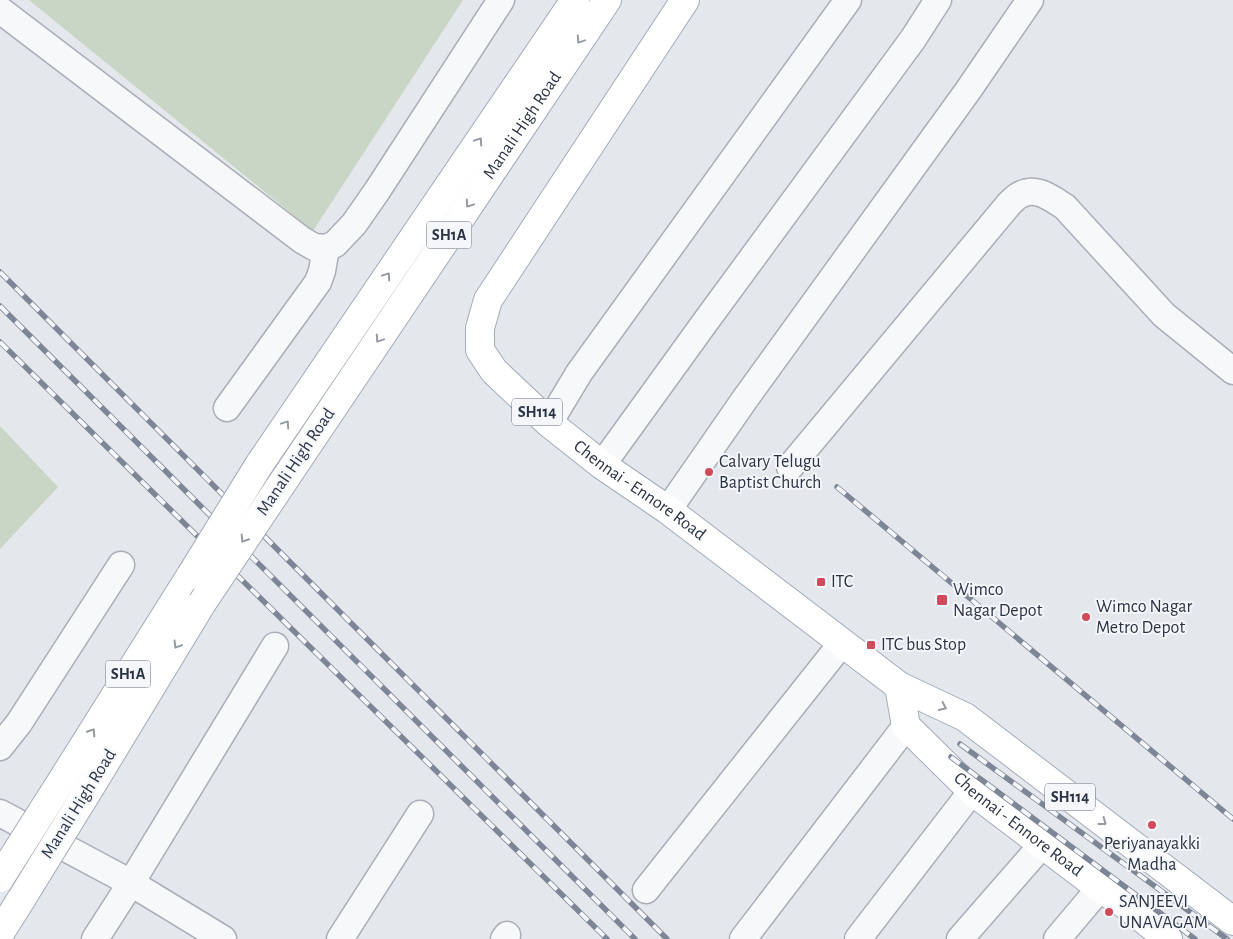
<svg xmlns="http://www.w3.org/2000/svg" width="1233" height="939" font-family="'Alegreya Sans',sans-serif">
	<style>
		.green { fill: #c9d6c5 }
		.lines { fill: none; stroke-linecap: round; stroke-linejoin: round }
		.minor-casing { stroke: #a9aeb7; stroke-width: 29 }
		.major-casing { stroke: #a3abb8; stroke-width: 30 }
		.minor { stroke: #f7f8fa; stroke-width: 26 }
		.major { stroke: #fff; stroke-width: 28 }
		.rail-casing { stroke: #7d8696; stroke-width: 5.5 }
		.rail { stroke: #f4f6f9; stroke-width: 4; stroke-dasharray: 11; stroke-linecap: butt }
		.major-bridge-casing { stroke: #a3abb8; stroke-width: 30; stroke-linecap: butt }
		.major-bridge { stroke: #fff; stroke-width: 28 }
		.oneway { stroke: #959aa2 }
		.poi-dot { fill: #d1495b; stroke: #f4f6f9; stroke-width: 2 }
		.labels { text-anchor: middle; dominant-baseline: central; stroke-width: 4; stroke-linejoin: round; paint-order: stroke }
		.shield { fill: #f4f6f9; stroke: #676e7b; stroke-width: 1 }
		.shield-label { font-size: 16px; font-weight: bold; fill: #2b3445 }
		.street-label { font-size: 18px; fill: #2b3445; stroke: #f4f6f9 }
		.poi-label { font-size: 18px; fill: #2b3445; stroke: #f4f6f9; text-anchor: start }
	</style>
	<rect width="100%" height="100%" fill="#e4e7ec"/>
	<g class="green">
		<path d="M29 0H463L313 231Z"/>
		<path d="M0 426 58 487 0 549Z"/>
	</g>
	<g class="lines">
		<defs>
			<g id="minor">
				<path d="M0 10 302 240 314 247 326 248 335 244 354 224 377 191 501 0"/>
				<path d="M227 408 318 282 322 271 326 248"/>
				<path d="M549 423 579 373 848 0"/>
				<path d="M602 465 706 321 913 39 938 0"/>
				<path d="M790 467 1009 204C1012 201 1015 198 1018 196 1035 185 1051 198 1065 207L1164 315 1233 371"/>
				<path d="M668 510 745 399 967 92 1030 0"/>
				<path d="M0 747 19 723 121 565"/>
				<path d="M0 813 131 883 275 646"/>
				<path d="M646 890 842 643"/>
				<path d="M95 939 131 883 223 939"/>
				<path d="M340 939 420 814"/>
				<path d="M504 939 507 935"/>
				<path d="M743 939 906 726"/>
				<path d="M858 939 972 791"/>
				<path d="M960 939 1042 845"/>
				<path d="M1057 939 1100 888"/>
			</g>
			<g id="major">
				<path id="s1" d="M685 0 488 300 480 328V350L494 371 549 423 602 465 668 510 899 686 906 726 972 791 1100 888 1126 905 1168 939"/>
				<path d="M259 465 575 0"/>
				<path id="s2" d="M291 470 607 0"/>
				<path d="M899 686 965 717 1233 921"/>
				<path d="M66 774 191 575"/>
				<path d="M91 786 202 603"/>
				<path d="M0 933 22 898"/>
			</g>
		</defs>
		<use href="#minor" class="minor-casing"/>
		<use href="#major" class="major-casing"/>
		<use href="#minor" class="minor"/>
		<use href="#major" class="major"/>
		<defs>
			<g id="rail">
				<path d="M0 272 667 939"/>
				<path d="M0 306 635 939"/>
				<path d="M0 342 607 939"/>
				<path d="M837 487 1233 819"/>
				<path d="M960 744 1227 939"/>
				<path d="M951 757 1195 939"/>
			</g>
		</defs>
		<use href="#rail" class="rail-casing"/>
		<use href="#rail" class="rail"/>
		<defs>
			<g id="major-bridge">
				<path d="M191 575 259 465"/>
				<path d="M202 603 291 470"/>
				<path d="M0 878 66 774"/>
				<path d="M22 898 91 786"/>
			</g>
		</defs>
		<use href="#major-bridge" class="major-bridge-casing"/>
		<use href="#major-bridge" class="major-bridge"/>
	</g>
	<defs><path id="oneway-chevron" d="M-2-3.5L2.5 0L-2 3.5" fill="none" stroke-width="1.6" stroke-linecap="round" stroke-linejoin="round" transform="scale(1.25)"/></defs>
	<g class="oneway">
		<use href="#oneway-chevron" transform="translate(580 40) rotate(124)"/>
		<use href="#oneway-chevron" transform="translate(479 141) rotate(-56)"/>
		<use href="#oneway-chevron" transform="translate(469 204) rotate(124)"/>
		<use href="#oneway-chevron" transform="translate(387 276) rotate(-56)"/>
		<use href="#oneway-chevron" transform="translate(379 339) rotate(124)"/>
		<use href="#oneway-chevron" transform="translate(286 424) rotate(-56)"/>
		<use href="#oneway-chevron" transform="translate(244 539) rotate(123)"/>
		<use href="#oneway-chevron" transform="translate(177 645) rotate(121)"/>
		<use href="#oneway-chevron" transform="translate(943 707) rotate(25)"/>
		<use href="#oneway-chevron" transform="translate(92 732) rotate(-58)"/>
		<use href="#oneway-chevron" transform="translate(1103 822) rotate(37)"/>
	</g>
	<g class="poi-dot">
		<circle cx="709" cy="472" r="5"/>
		<rect x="816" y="577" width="10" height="10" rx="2.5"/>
		<rect x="936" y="594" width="12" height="12" rx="2.5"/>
		<circle cx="1086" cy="617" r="5"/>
		<rect x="866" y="640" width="10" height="10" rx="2.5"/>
		<circle cx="1152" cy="825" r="5"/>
		<circle cx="1109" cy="912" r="5"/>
	</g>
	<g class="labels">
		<g class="shield">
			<rect x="426.5" y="221.5" width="45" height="27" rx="4"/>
			<rect x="512" y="398.5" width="50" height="27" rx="4"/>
			<rect x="105.5" y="660.5" width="45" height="27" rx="4"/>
			<rect x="1045" y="783.5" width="50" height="27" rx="4"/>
		</g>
		<g class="shield-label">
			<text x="449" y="235">SH1A</text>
			<text x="537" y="412">SH114</text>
			<text x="128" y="674">SH1A</text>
			<text x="1070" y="797">SH114</text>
		</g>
		<g class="street-label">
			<text stroke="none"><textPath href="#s2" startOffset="415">Manali High Road</textPath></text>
			<text transform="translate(296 462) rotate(-56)">Manali High Road</text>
			<text stroke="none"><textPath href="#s1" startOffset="624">Chennai - Ennore Road</textPath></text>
			<text transform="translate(79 804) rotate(-58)">Manali High Road</text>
			<text stroke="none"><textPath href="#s1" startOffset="1139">Chennai - Ennore Road</textPath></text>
		</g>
		<g class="poi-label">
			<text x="719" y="462">Calvary Telugu<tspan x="719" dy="21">Baptist Church</tspan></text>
			<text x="831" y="582">ITC</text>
			<text x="953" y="590">Wimco<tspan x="953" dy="21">Nagar Depot</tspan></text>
			<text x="1096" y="607">Wimco Nagar<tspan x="1096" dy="21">Metro Depot</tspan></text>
			<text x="881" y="645">ITC bus Stop</text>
			<text x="1152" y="844" text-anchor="middle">Periyanayakki<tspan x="1152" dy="21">Madha</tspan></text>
			<text x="1119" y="902">SANJEEVI<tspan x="1119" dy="21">UNAVAGAM</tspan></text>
		</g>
	</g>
</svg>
